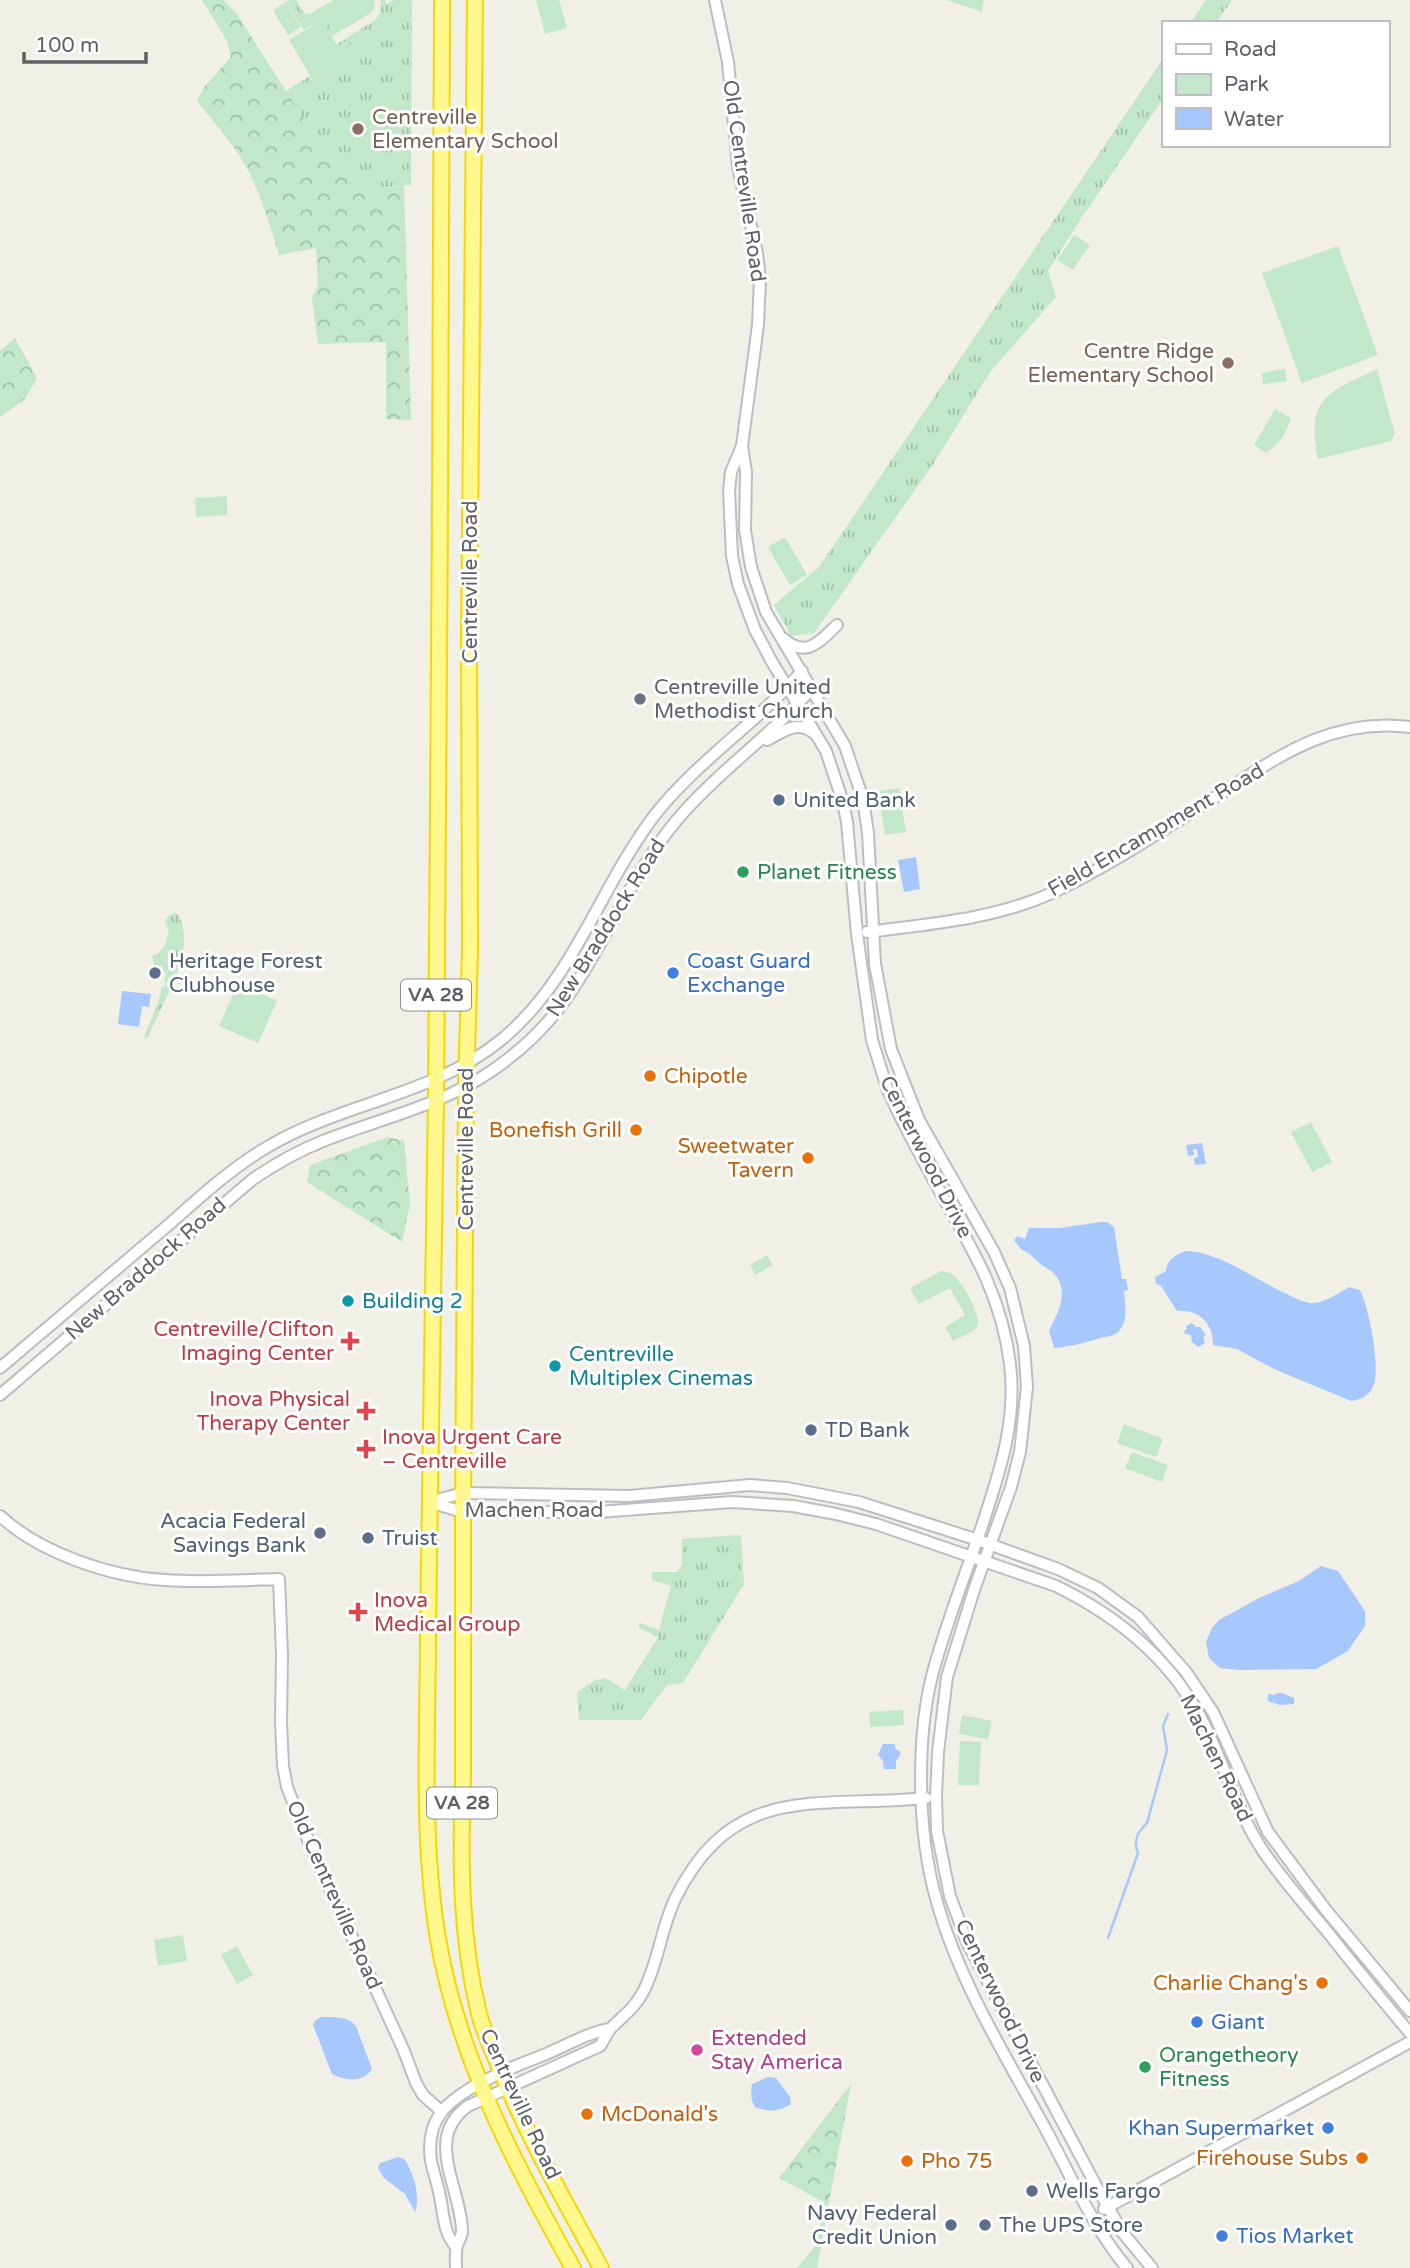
<svg xmlns="http://www.w3.org/2000/svg" width="1410" height="2268" font-family="'Varela Round',sans-serif">
	<style>
		.grass { fill: url(#grass-tufts) }
		.forest { fill: url(#forest-crowns) }
		.green { fill: #c2e8c9 }
		.water { fill: #a7c8ff }
		.lines { fill: none; stroke-linecap: round; stroke-linejoin: round }
		.stream { stroke: #a7c8ff; stroke-width: 2.5 }
		.secondary-casing { stroke: #bbbdc4; stroke-width: 14 }
		.highway-casing { stroke: #f6d700; stroke-width: 18 }
		.secondary { stroke: #fff; stroke-width: 10 }
		.highway { stroke: #fff88e; stroke-width: 14 }
		.education-dot { fill: #8d6e63; stroke: #fff; stroke-width: 2.5 }
		.worship-dot { fill: #6b7280; stroke: #fff; stroke-width: 2.5 }
		.service-dot { fill: #5c6f8a; stroke: #fff; stroke-width: 2.5 }
		.leisure-dot { fill: #2e9e5b; stroke: #fff; stroke-width: 2.5 }
		.shop-dot { fill: #3f7fe0; stroke: #fff; stroke-width: 2.5 }
		.food-dot { fill: #e8710a; stroke: #fff; stroke-width: 2.5 }
		.culture-dot { fill: #0f9aa8; stroke: #fff; stroke-width: 2.5 }
		.health-dot { fill: #e0444e; stroke: #fff; stroke-width: 2.5 }
		.hotel-dot { fill: #d1479c; stroke: #fff; stroke-width: 2.5 }
		.labels { text-anchor: middle; dominant-baseline: central; stroke-width: 6; stroke-linejoin: round; paint-order: stroke }
		.shield { fill: #fff; stroke: #8e9095; stroke-width: 2 }
		.shield-label { font-size: 19px; font-weight: bold; fill: #5d6067 }
		.education-label { font-size: 21px; fill: #785e54; stroke: #fff; text-anchor: start }
		.street-label { font-size: 21px; fill: #5d6067; stroke: #fff }
		.worship-label { font-size: 21px; fill: #5b616d; stroke: #fff; text-anchor: start }
		.service-label { font-size: 21px; fill: #4e5e75; stroke: #fff; text-anchor: start }
		.leisure-label { font-size: 21px; fill: #27864d; stroke: #fff; text-anchor: start }
		.shop-label { font-size: 21px; fill: #366cbe; stroke: #fff; text-anchor: start }
		.food-label { font-size: 21px; fill: #c56008; stroke: #fff; text-anchor: end }
		.culture-label { font-size: 21px; fill: #0d838f; stroke: #fff; text-anchor: start }
		.health-label { font-size: 21px; fill: #be3a42; stroke: #fff; text-anchor: end }
		.hotel-label { font-size: 21px; fill: #b23c85; stroke: #fff; text-anchor: start }
	</style>
	<defs>
		<pattern id="grass-tufts" width="24" height="20" patternUnits="userSpaceOnUse" patternTransform="scale(1.75)"><rect width="24" height="20" fill="#c2e8c9"/><path d="M3 7l-1-3M5 7V3M7 7l1-3M15 17l-1-3M17 17v-4M19 17l1-3" fill="none" stroke="#a1bfa7"/></pattern>
		<pattern id="forest-crowns" width="20" height="18" patternUnits="userSpaceOnUse" patternTransform="scale(1.75)"><rect width="20" height="18" fill="#c2e8c9"/><path d="M2 6a3 3 0 1 1 6 0M12 15a3 3 0 1 1 6 0" fill="none" stroke="#a1bfa7"/></pattern>
	</defs>
	<rect width="100%" height="100%" fill="#f0f0e6"/>
	<g class="grass">
		<path d="M289 0H296L304 13 310 14 333 0H374L375 6 371 13 332 36 322 20 304 30 286 2Z"/>
		<path d="M381 0H385L387 4 393 0H412L411 185 378 188 364 185 333 165 284 92 310 76 304 65 375 20 380 13Z"/>
		<path d="M1206 0H1232L1216 23H1190Z"/>
		<path d="M1163 59V99L1082 217 1048 271 1056 297 990 372 936 460 814 633 791 636 774 605 819 567Z"/>
		<path d="M173 913 178 914C199 953 161 1002 148 1038L144 1037C149 1022 161 1002 161 988L166 986 164 978 167 977 162 966 155 967 152 956C164 953 167 941 169 930L165 922 167 917Z"/>
		<path d="M741 1535 744 1584 683 1683 667 1685 641 1720H579L577 1692 597 1679 599 1680 605 1678 625 1690 658 1637 638 1627 640 1623 659 1630 671 1586 652 1580V1572H677L682 1565V1539Z"/>
	</g>
	<g class="forest">
		<path d="M202 0H223L237 14 333 165 364 185 378 188 404 186 411 420 386 419V342L318 344 312 298 318 285 316 248 279 255C271 227 262 199 249 172 236 146 215 124 197 101L204 87 231 57 227 41Z"/>
		<path d="M15 338 37 378 25 399 0 417V351Z"/>
		<path d="M388 1137 404 1141 410 1205 402 1242 307 1182 310 1165Z"/>
		<path d="M851 2084 817 2268H797L817 2244 824 2202 779 2178Z"/>
	</g>
	<g class="green">
		<path d="M336 0H371L374 5 332 30 320 10Z"/>
		<path d="M536 0H559L567 28 545 34Z"/>
		<path d="M946 0H984L982 12Z"/>
		<path d="M286 2 301 27 288 35 273 10Z"/>
		<path d="M322 20 337 45 304 65 289 40Z"/>
		<path d="M347 40 361 63 324 85 310 63Z"/>
		<path d="M397 110 400 113 397 138C383 149 367 144 363 127L366 118 370 111Z"/>
		<path d="M1074 235 1090 245 1073 270 1057 260Z"/>
		<path d="M1338 246 1378 355 1302 383 1262 273Z"/>
		<path d="M1285 369 1287 381 1263 384 1262 373Z"/>
		<path d="M1377 369 1395 434 1391 441 1318 459C1306 396 1328 393 1377 369Z"/>
		<path d="M1275 409 1291 418C1286 434 1280 443 1266 453L1254 445Z"/>
		<path d="M227 496V515L196 517 195 498Z"/>
		<path d="M785 537 807 575 790 585 768 547Z"/>
		<path d="M899 788 906 832 885 835 878 791Z"/>
		<path d="M238 983 277 1001 258 1043 219 1026Z"/>
		<path d="M1311 1122 1332 1162 1312 1172 1291 1132Z"/>
		<path d="M767 1255 773 1265 755 1275 750 1265Z"/>
		<path d="M941 1271C946 1272 948 1272 952 1274 961 1280 983 1317 977 1327 972 1333 960 1337 953 1341L945 1327 965 1315 950 1288 919 1304 910 1288Z"/>
		<path d="M1124 1424 1163 1439 1156 1457 1117 1443Z"/>
		<path d="M1132 1452 1168 1465 1162 1482 1125 1468Z"/>
		<path d="M903 1710 904 1725 870 1727 869 1712Z"/>
		<path d="M962 1715 992 1721 988 1739 959 1734Z"/>
		<path d="M960 1741 981 1742 979 1785H958Z"/>
		<path d="M183 1935 187 1961 158 1966 154 1940Z"/>
		<path d="M237 1946 253 1975 237 1984 221 1955Z"/>
	</g>
	<g class="water">
		<path d="M916 857 920 889 904 892 898 860Z"/>
		<path d="M122 991 151 994 149 1007 142 1006 139 1027 118 1024Z"/>
		<path d="M1202 1143 1206 1164 1195 1165 1194 1158 1198 1157 1197 1149H1193L1194 1155 1188 1156 1186 1145Z"/>
		<path d="M1101 1222H1107L1114 1227 1122 1279H1126L1128 1290 1124 1291C1125 1306 1130 1327 1113 1335 1108 1337 1102 1337 1097 1339 1080 1344 1071 1346 1054 1348L1049 1331C1058 1312 1072 1289 1051 1271 1044 1266 1039 1264 1034 1258 1026 1249 1023 1254 1014 1240L1017 1236 1025 1239 1029 1228H1060Z"/>
		<path d="M1185 1251C1217 1250 1259 1282 1289 1295 1297 1299 1306 1304 1315 1303 1327 1301 1339 1293 1349 1287L1360 1290C1369 1307 1381 1370 1373 1387 1368 1397 1360 1400 1351 1401L1274 1369 1237 1349 1213 1345C1214 1324 1198 1308 1177 1311L1161 1286 1156 1284 1155 1277 1166 1271C1167 1259 1175 1256 1185 1251Z"/>
		<path d="M1192 1323 1196 1327H1200L1206 1335 1203 1337 1205 1343 1198 1347 1192 1342 1191 1335 1185 1334 1184 1331 1187 1329 1186 1326Z"/>
		<path d="M1321 1566 1338 1571 1365 1611V1626L1348 1651 1316 1669 1238 1670 1220 1668 1209 1658 1206 1642 1212 1628 1219 1620 1259 1598 1299 1581Z"/>
		<path d="M1276 1693H1282L1294 1698V1704L1280 1705 1268 1701V1694L1275 1695Z"/>
		<path d="M883 1744H895V1748L900 1752V1756L896 1761V1769H884L883 1761 878 1755Z"/>
		<path d="M321 2017C333 2017 348 2016 356 2026L372 2069C363 2083 346 2081 332 2074L313 2025 316 2020Z"/>
		<path d="M768 2077 776 2078 790 2097 791 2104C778 2112 769 2112 755 2107 750 2099 751 2092 752 2084Z"/>
		<path d="M398 2157 404 2159C413 2171 421 2197 415 2212L405 2194 384 2178 378 2168 380 2163Z"/>
	</g>
	<g class="lines">
		<path class="stream" d="M1108 1938 1138 1853C1133 1841 1137 1832 1147 1823L1167 1750 1163 1726 1168 1714"/>
		<defs>
			<g id="secondary">
				<path d="M715 0 728 62 738 167 757 253 760 279 758 325 742 446 731 472 729 491 732 556 738 584 755 630 772 662 826 751 843 802 847 822 857 934 872 1040 887 1088 896 1108C911 1138 927 1168 943 1197 975 1253 1002 1299 1010 1364 1017 1420 1000 1471 983 1523 966 1573 947 1621 933 1672 924 1706 921 1742 921 1777 921 1819 925 1861 937 1902 959 1981 1005 2055 1045 2128 1070 2174 1093 2228 1127 2268"/>
				<path d="M742 446 746 472 745 530 751 567 766 612 845 746 863 799 868 833 875 964 891 1049 919 1120 994 1252 1010 1288 1024 1346 1027 1387 1020 1452 1011 1487 974 1590 947 1677 938 1752 936 1797 937 1831 950 1896 967 1942 1101 2195 1123 2233 1152 2268"/>
				<path d="M784 639C807 659 820 641 837 625"/>
				<path d="M767 740C784 731 798 719 815 734"/>
				<path d="M867 932C930 924 996 919 1054 892 1107 867 1156 834 1206 803 1271 762 1328 716 1410 727"/>
				<path d="M0 1368C55 1321 110 1274 166 1227 199 1198 231 1168 269 1146 342 1103 434 1095 501 1040 573 981 599 889 654 816 696 762 757 723 802 671"/>
				<path d="M0 1395 253 1179C275 1164 298 1151 323 1141 379 1119 443 1105 493 1070 522 1050 548 1025 568 996 607 940 632 874 676 821 717 772 771 736 812 688"/>
				<path d="M429 1502 463 1512H598L732 1502 793 1506 836 1514 876 1524 1056 1586C1119 1617 1174 1662 1205 1726 1225 1767 1237 1812 1263 1851 1282 1879 1304 1904 1326 1930 1354 1965 1381 1999 1410 2033"/>
				<path d="M429 1502 463 1493 629 1496 750 1485 787 1488 859 1502 978 1540 1058 1569 1098 1588 1138 1617 1186 1672 1213 1712 1268 1832 1326 1910 1410 2011"/>
				<path d="M0 1516C40 1553 111 1577 165 1580 203 1583 241 1580 279 1579L282 1655 281 1722 283 1766 287 1787 310 1845 404 2051 416 2083 423 2095 441 2111"/>
				<path d="M1104 2209 1410 2042"/>
				<path d="M456 2247C442 2231 444 2212 439 2192 437 2182 433 2171 431 2161 425 2118 448 2100 482 2082 501 2072 520 2064 541 2056 565 2047 585 2033 610 2029"/>
				<path d="M456 2268C456 2261 455 2253 457 2246 458 2241 462 2237 462 2231 461 2187 423 2138 468 2106L600 2046C604 2040 607 2033 611 2028 623 2016 635 2008 643 1992 659 1962 661 1927 676 1897 735 1780 818 1809 926 1798"/>
			</g>
			<g id="highway">
				<path d="M442 0C440 366 440 731 436 1097 434 1274 430 1451 428 1628 428 1731 421 1837 438 1939 458 2057 515 2165 573 2268"/>
				<path d="M475 0 469 634 470 950 466 1085 463 1512V1782C460 1862 460 1935 479 2014 484 2033 493 2051 500 2069 528 2138 566 2203 601 2268"/>
			</g>
		</defs>
		<use href="#secondary" class="secondary-casing"/>
		<use href="#highway" class="highway-casing"/>
		<use href="#secondary" class="secondary"/>
		<use href="#highway" class="highway"/>
	</g>
	<g class="education-dot">
		<circle cx="358" cy="129" r="7"/>
		<circle cx="1228" cy="363" r="7"/>
	</g>
	<circle class="worship-dot" cx="640" cy="699" r="7"/>
	<g class="service-dot">
		<circle cx="779" cy="800" r="7"/>
		<circle cx="155" cy="973" r="7"/>
		<circle cx="811" cy="1430" r="7"/>
		<circle cx="320" cy="1533" r="7"/>
		<circle cx="368" cy="1538" r="7"/>
		<circle cx="1032" cy="2191" r="7"/>
		<circle cx="951" cy="2225" r="7"/>
		<circle cx="985" cy="2225" r="7"/>
	</g>
	<g class="leisure-dot">
		<circle cx="743" cy="872" r="7"/>
		<circle cx="1145" cy="2067" r="7"/>
	</g>
	<g class="shop-dot">
		<circle cx="673" cy="973" r="7"/>
		<circle cx="1197" cy="2022" r="7"/>
		<circle cx="1328" cy="2128" r="7"/>
		<circle cx="1222" cy="2236" r="7"/>
	</g>
	<g class="food-dot">
		<circle cx="650" cy="1076" r="7"/>
		<circle cx="636" cy="1130" r="7"/>
		<circle cx="808" cy="1158" r="7"/>
		<circle cx="1322" cy="1983" r="7"/>
		<circle cx="587" cy="2114" r="7"/>
		<circle cx="1362" cy="2158" r="7"/>
		<circle cx="907" cy="2161" r="7"/>
	</g>
	<g class="culture-dot">
		<circle cx="348" cy="1301" r="7"/>
		<circle cx="555" cy="1366" r="7"/>
	</g>
	<g class="health-dot">
		<path d="M346.5 1330.5h7v7h7v7h-7v7h-7v-7h-7v-7h7z"/>
		<path d="M362.5 1400.5h7v7h7v7h-7v7h-7v-7h-7v-7h7z"/>
		<path d="M362.5 1438.5h7v7h7v7h-7v7h-7v-7h-7v-7h7z"/>
		<path d="M354.5 1601.5h7v7h7v7h-7v7h-7v-7h-7v-7h7z"/>
	</g>
	<circle class="hotel-dot" cx="697" cy="2050" r="7"/>
	<g class="labels">
		<g class="shield">
			<rect x="401" y="979.5" width="70" height="31" rx="5"/>
			<rect x="427" y="1787.5" width="70" height="31" rx="5"/>
		</g>
		<g class="shield-label">
			<text x="436" y="995">VA 28</text>
			<text x="462" y="1803">VA 28</text>
		</g>
		<g class="education-label">
			<text x="372" y="117">Centreville<tspan x="372" dy="24">Elementary School</tspan></text>
			<text x="1214" y="351" text-anchor="end">Centre Ridge<tspan x="1214" dy="24">Elementary School</tspan></text>
		</g>
		<g class="street-label">
			<text transform="translate(744 181) rotate(82)">Old Centreville Road</text>
			<text transform="translate(470 582) rotate(-90)">Centreville Road</text>
			<text transform="translate(1156 830) rotate(-30)">Field Encampment Road</text>
			<text transform="translate(606 928) rotate(-58)">New Braddock Road</text>
			<text transform="translate(466 1149) rotate(-90)">Centreville Road</text>
			<text transform="translate(926 1157) rotate(63)">Centerwood Drive</text>
			<text transform="translate(146 1269) rotate(-41)">New Braddock Road</text>
			<text x="534" y="1510">Machen Road</text>
			<text transform="translate(1216 1758) rotate(64)">Machen Road</text>
			<text transform="translate(334 1895) rotate(66)">Old Centreville Road</text>
			<text transform="translate(1000 2001) rotate(64)">Centerwood Drive</text>
			<text transform="translate(520 2104) rotate(65)">Centreville Road</text>
		</g>
		<g class="worship-label">
			<text x="654" y="687">Centreville United<tspan x="654" dy="24">Methodist Church</tspan></text>
		</g>
		<g class="service-label">
			<text x="793" y="800">United Bank</text>
			<text x="169" y="961">Heritage Forest<tspan x="169" dy="24">Clubhouse</tspan></text>
			<text x="825" y="1430">TD Bank</text>
			<text x="306" y="1521" text-anchor="end">Acacia Federal<tspan x="306" dy="24">Savings Bank</tspan></text>
			<text x="382" y="1538">Truist</text>
			<text x="1046" y="2191">Wells Fargo</text>
			<text x="937" y="2213" text-anchor="end">Navy Federal<tspan x="937" dy="24">Credit Union</tspan></text>
			<text x="999" y="2225">The UPS Store</text>
		</g>
		<g class="leisure-label">
			<text x="757" y="872">Planet Fitness</text>
			<text x="1159" y="2055">Orangetheory<tspan x="1159" dy="24">Fitness</tspan></text>
		</g>
		<g class="shop-label">
			<text x="687" y="961">Coast Guard<tspan x="687" dy="24">Exchange</tspan></text>
			<text x="1211" y="2022">Giant</text>
			<text x="1314" y="2128" text-anchor="end">Khan Supermarket</text>
			<text x="1236" y="2236">Tios Market</text>
		</g>
		<g class="food-label">
			<text x="664" y="1076" text-anchor="start">Chipotle</text>
			<text x="622" y="1130">Bonefish Grill</text>
			<text x="794" y="1146">Sweetwater<tspan x="794" dy="24">Tavern</tspan></text>
			<text x="1308" y="1983">Charlie Chang's</text>
			<text x="601" y="2114" text-anchor="start">McDonald's</text>
			<text x="1348" y="2158">Firehouse Subs</text>
			<text x="921" y="2161" text-anchor="start">Pho 75</text>
		</g>
		<g class="culture-label">
			<text x="362" y="1301">Building 2</text>
			<text x="569" y="1354">Centreville<tspan x="569" dy="24">Multiplex Cinemas</tspan></text>
		</g>
		<g class="health-label">
			<text x="334" y="1329">Centreville/Clifton<tspan x="334" dy="24">Imaging Center</tspan></text>
			<text x="350" y="1399">Inova Physical<tspan x="350" dy="24">Therapy Center</tspan></text>
			<text x="382" y="1437" text-anchor="start">Inova Urgent Care<tspan x="382" dy="24">– Centreville</tspan></text>
			<text x="374" y="1600" text-anchor="start">Inova<tspan x="374" dy="24">Medical Group</tspan></text>
		</g>
		<g class="hotel-label">
			<text x="711" y="2038">Extended<tspan x="711" dy="24">Stay America</tspan></text>
		</g>
	</g>
	<rect x="1162" y="21" width="228" height="126" fill="#ffffff" stroke="#bebfc2" stroke-width="2"/>
	<rect x="1176" y="44" width="35" height="10" fill="#ffffff" stroke="#bebfc2" stroke-width="2"/>
	<text x="1224" y="56" font-size="21" fill="#5d6067">Road</text>
	<rect x="1176" y="74" width="35" height="21" fill="#c2e8c9" stroke="#bebfc2" stroke-width="2"/>
	<text x="1224" y="91" font-size="21" fill="#5d6067">Park</text>
	<rect x="1176" y="108" width="35" height="21" fill="#a7c8ff" stroke="#bebfc2" stroke-width="2"/>
	<text x="1224" y="126" font-size="21" fill="#5d6067">Water</text>
	<path d="M24 52v10h122v-10" fill="none" stroke="#5d6067" stroke-width="3.5"/>
	<text x="35" y="52" font-size="21" fill="#5d6067" stroke="#ffffff" stroke-width="5" paint-order="stroke">100 m</text>
</svg>
